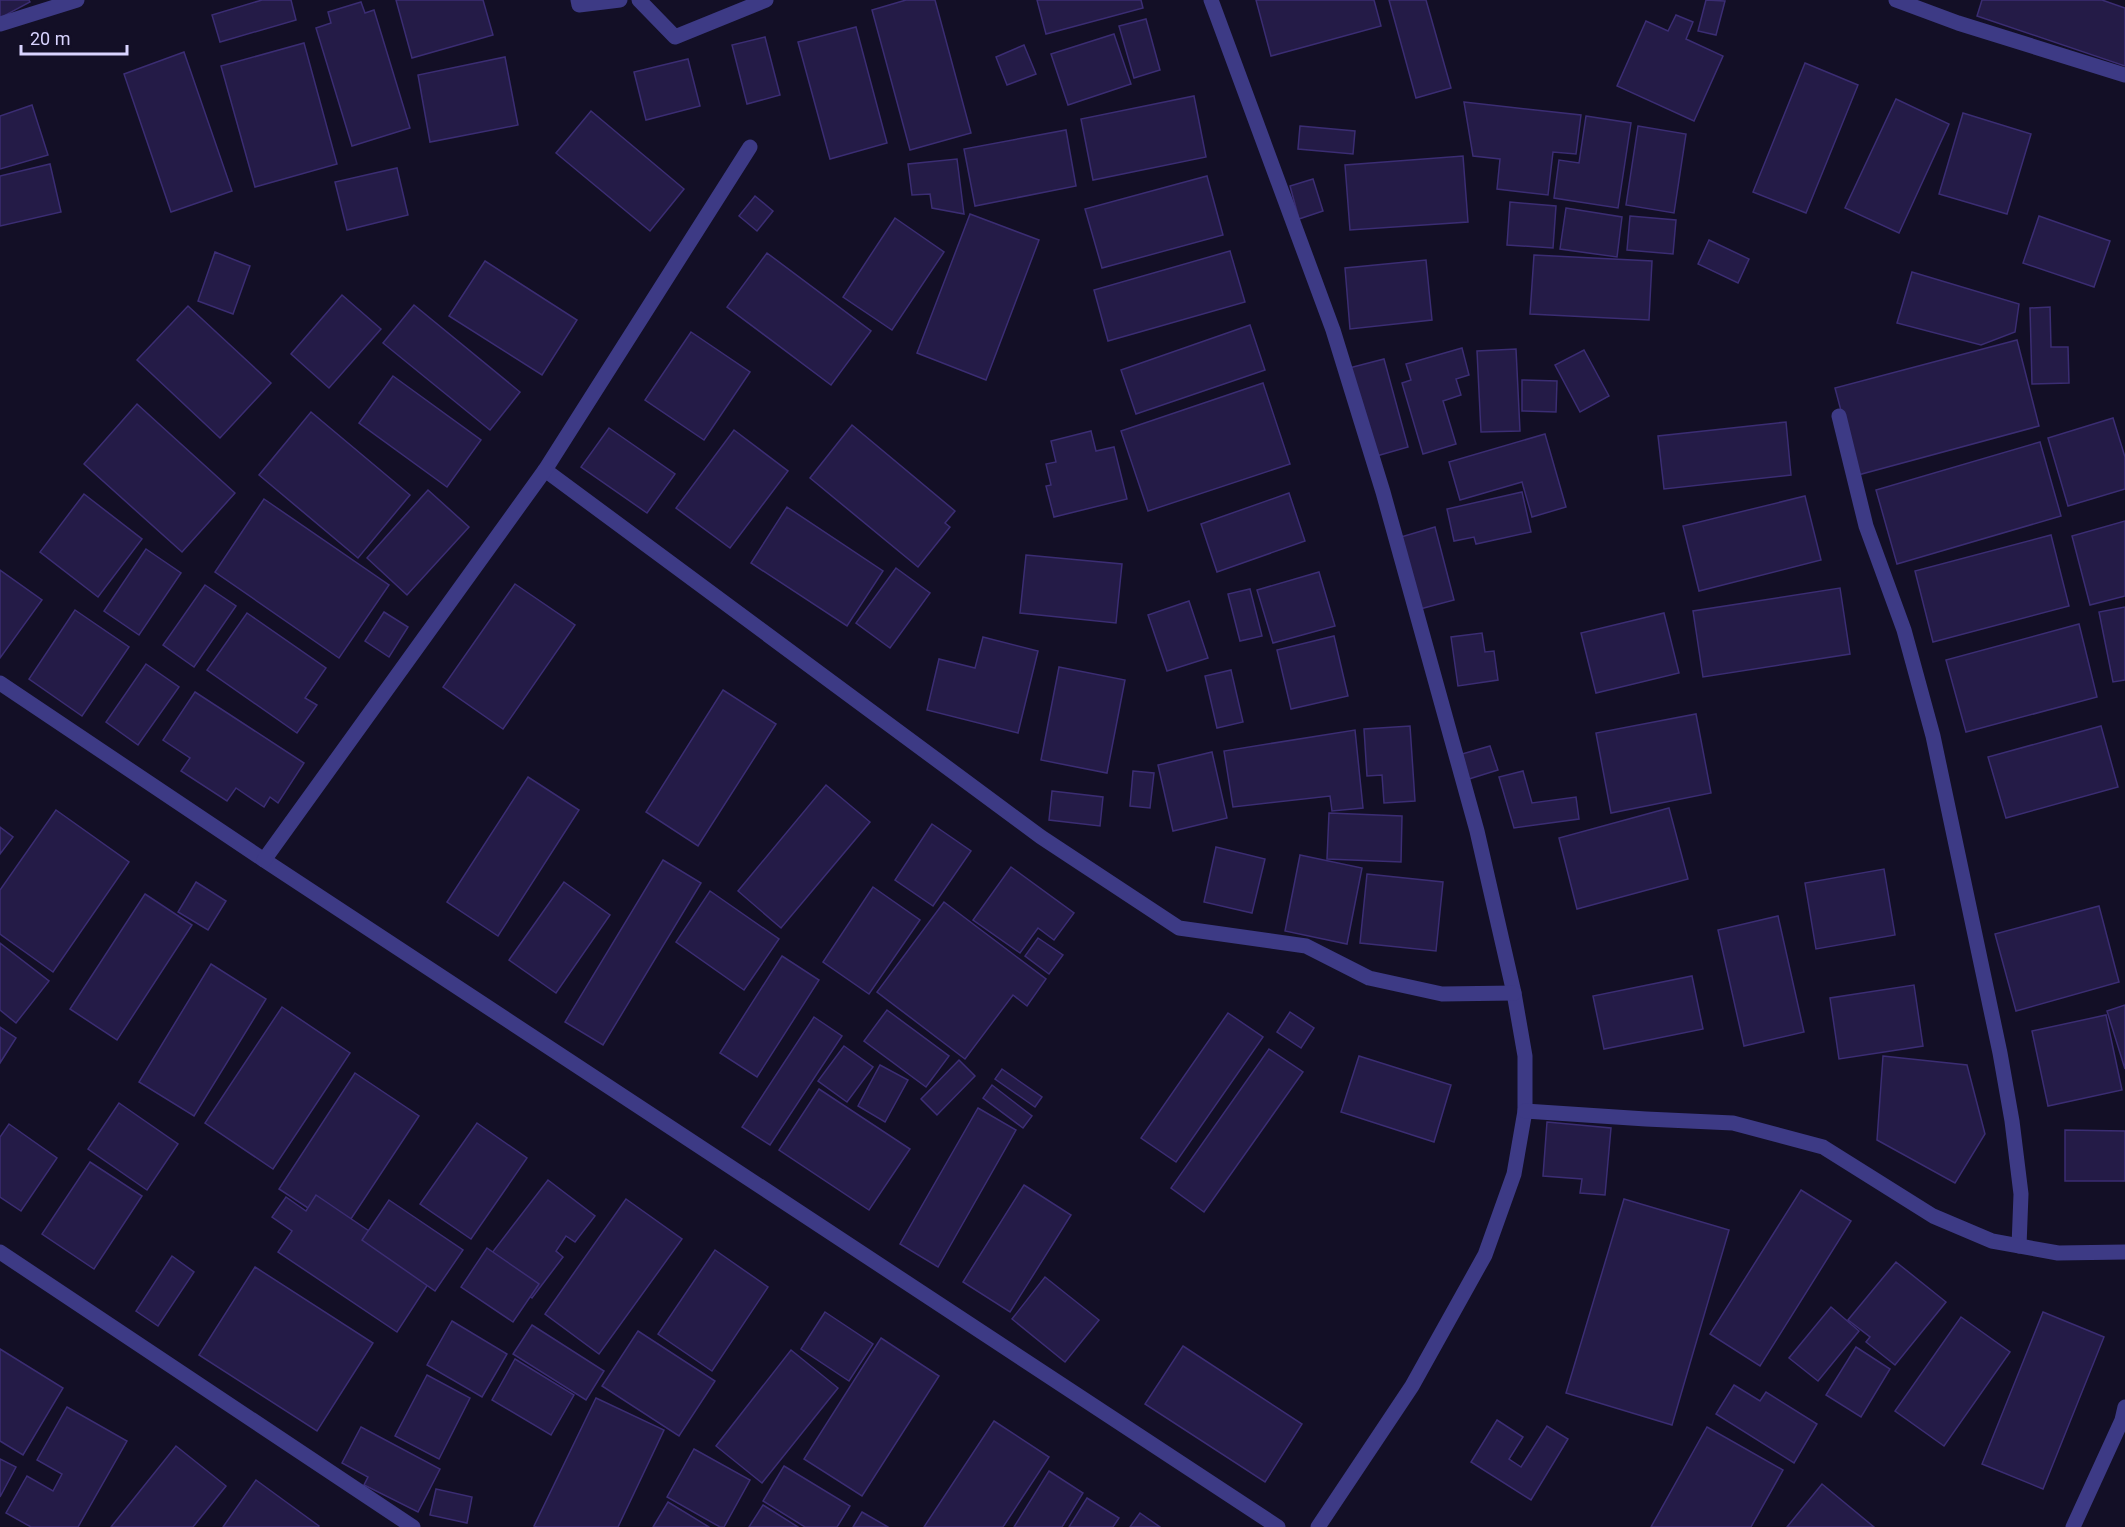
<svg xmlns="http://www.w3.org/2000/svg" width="2125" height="1527" font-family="Roboto,sans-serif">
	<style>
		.building { fill: #241b47; stroke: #3b2d73; stroke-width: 1.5 }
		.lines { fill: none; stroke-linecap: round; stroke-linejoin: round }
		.minor { stroke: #3d3a85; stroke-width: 15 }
	</style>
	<rect width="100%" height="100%" fill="#130f26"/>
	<g class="building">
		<path d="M0 0H29L30 2 0 18Z"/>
		<path d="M262 0H291L296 20 220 42 212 15Z"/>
		<path d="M396 0H483L493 35 412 58Z"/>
		<path d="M906 0H935L971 133 910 150 872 10Z"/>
		<path d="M1037 0H1141L1143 8 1046 34Z"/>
		<path d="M1256 0H1374L1381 26 1271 56Z"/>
		<path d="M1389 0H1426L1451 88 1416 98Z"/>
		<path d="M1706 0 1725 1 1716 35 1698 31Z"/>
		<path d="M1982 0H2102L2125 8V66L1977 16Z"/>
		<path d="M361 2 365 13 374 10 410 128 352 146 316 28 331 23 328 12Z"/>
		<path d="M1676 15 1693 22 1686 39 1723 56 1694 121 1617 86 1646 21 1668 31Z"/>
		<path d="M1146 19 1160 70 1134 78 1119 26Z"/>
		<path d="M856 27 887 143 830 159 798 42Z"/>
		<path d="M1114 34 1131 84 1068 105 1051 54Z"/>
		<path d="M765 37 780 95 747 104 732 45Z"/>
		<path d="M304 43 337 164 255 187 221 66Z"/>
		<path d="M1024 45 1036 74 1007 85 996 57Z"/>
		<path d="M184 52 232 191 171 212 124 74Z"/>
		<path d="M505 57 518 125 430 142 418 75Z"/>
		<path d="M688 59 700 106 646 120 634 72Z"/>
		<path d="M1805 63 1858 85 1806 213 1753 192Z"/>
		<path d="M1194 96 1206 157 1093 180 1081 119Z"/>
		<path d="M1896 99 1949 124 1899 233 1845 208Z"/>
		<path d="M1464 102 1581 115 1576 154 1553 152 1548 195 1497 189 1500 159 1473 156Z"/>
		<path d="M32 105 48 155 0 169V116Z"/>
		<path d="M591 111 684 189 650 231 556 153Z"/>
		<path d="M1963 113 2031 134 2007 214 1939 194Z"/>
		<path d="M1586 116 1631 123 1618 208 1554 198 1559 160 1579 163Z"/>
		<path d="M1300 126 1355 131 1353 154 1298 149Z"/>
		<path d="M1638 126 1686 134 1674 213 1626 205Z"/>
		<path d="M1066 130 1076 186 975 206 964 149Z"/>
		<path d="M1463 156 1468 222 1350 230 1345 165Z"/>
		<path d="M957 159 964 214 932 208 930 194 912 195 908 164Z"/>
		<path d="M50 164 61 212 0 226V176Z"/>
		<path d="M397 168 408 215 347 230 335 182Z"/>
		<path d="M1207 176 1223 235 1102 268 1085 209Z"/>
		<path d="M1313 179 1323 211 1299 219 1290 186Z"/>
		<path d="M755 196 773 211 757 231 739 216Z"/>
		<path d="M1510 202 1556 206 1553 248 1507 245Z"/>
		<path d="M1566 208 1622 217 1617 257 1560 249Z"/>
		<path d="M970 214 1039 240 986 380 917 353Z"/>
		<path d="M1630 216 1676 220 1673 254 1627 250Z"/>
		<path d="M2039 216 2110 241 2094 287 2023 263Z"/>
		<path d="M895 218 944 252 892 330 843 297Z"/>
		<path d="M1709 240 1749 259 1738 283 1698 264Z"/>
		<path d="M1230 251 1245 302 1108 341 1094 290Z"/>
		<path d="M215 252 250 266 233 314 198 301Z"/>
		<path d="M767 253 871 331 831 385 727 307Z"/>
		<path d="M1534 255 1652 261 1649 320 1530 314Z"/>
		<path d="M1426 260 1432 320 1350 329 1345 268Z"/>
		<path d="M485 261 577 320 542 375 449 316Z"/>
		<path d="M1912 272 2019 304 2015 332 1981 345 1897 323Z"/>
		<path d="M342 295 381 329 329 388 291 354Z"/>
		<path d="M414 305 520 392 490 430 383 343Z"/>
		<path d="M188 306 271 383 220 438 137 360Z"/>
		<path d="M2050 307 2051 347H2068L2069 383 2032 384 2030 308Z"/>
		<path d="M1250 325 1265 370 1136 414 1121 370Z"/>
		<path d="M691 332 750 372 704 440 645 400Z"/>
		<path d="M2017 340 2039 426 1858 475 1835 388Z"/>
		<path d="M1462 348 1469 375 1456 379 1461 395 1443 401 1456 444 1423 454 1402 383 1411 380 1406 364Z"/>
		<path d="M1516 349 1520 431 1481 432 1477 351Z"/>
		<path d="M1584 350 1609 396 1580 412 1555 365Z"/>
		<path d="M1384 359 1408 447 1373 457 1349 368Z"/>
		<path d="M393 376 481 440 447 487 359 423Z"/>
		<path d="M1522 380 1557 381 1556 412 1522 411Z"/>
		<path d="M1263 383 1290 464 1148 511 1121 431Z"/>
		<path d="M137 404 235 493 182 552 84 464Z"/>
		<path d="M311 412 410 495 358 558 259 475Z"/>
		<path d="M2113 418 2125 457V489L2068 506 2048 438Z"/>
		<path d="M1786 422 1791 475 1664 489 1658 436Z"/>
		<path d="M852 425 955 511 945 523 950 527 918 567 810 478Z"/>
		<path d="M609 428 675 474 647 513 581 467Z"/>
		<path d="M734 430 788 471 730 548 676 508Z"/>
		<path d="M1091 431 1096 451 1114 447 1127 499 1054 517 1046 486 1051 485 1046 464 1056 462 1051 441Z"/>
		<path d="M1545 434 1566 507 1532 517 1522 482 1460 500 1449 462Z"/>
		<path d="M2040 442 2061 516 1897 564 1876 490Z"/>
		<path d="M428 490 469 527 407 595 367 558Z"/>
		<path d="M1522 492 1531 532 1476 544 1474 537 1454 541 1447 509Z"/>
		<path d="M1289 493 1305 541 1217 572 1201 524Z"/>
		<path d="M84 494 142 539 98 597 40 552Z"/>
		<path d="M1805 496 1821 560 1699 591 1683 526Z"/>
		<path d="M264 499 389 585 339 658 215 572Z"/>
		<path d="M787 507 883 571 847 626 751 563Z"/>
		<path d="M2125 521V596L2090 605 2072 536Z"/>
		<path d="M1435 527 1454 600 1420 609 1401 537Z"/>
		<path d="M2051 535 2069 606 1933 642 1915 571Z"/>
		<path d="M146 549 181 573 139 635 104 611Z"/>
		<path d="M1026 555 1122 564 1116 623 1020 613Z"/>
		<path d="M896 568 930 593 890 648 856 623Z"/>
		<path d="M0 570 42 600 0 658Z"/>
		<path d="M1319 572 1335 626 1273 643 1257 590Z"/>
		<path d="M515 584 575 625 503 729 443 687Z"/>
		<path d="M205 585 236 606 194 667 163 645Z"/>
		<path d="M1840 588 1850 654 1703 677 1693 611Z"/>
		<path d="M1250 589 1262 636 1240 641 1228 594Z"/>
		<path d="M1189 601 1208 658 1167 671 1148 615Z"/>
		<path d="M2125 607V680L2113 682 2099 612Z"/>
		<path d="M75 610 129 647 82 716 29 679Z"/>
		<path d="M384 612 408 627 389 657 365 641Z"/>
		<path d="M247 613 326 668 305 698 317 705 297 733 207 670Z"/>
		<path d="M1664 613 1679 673 1596 693 1581 633Z"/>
		<path d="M2079 624 2097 697 1966 732 1946 660Z"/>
		<path d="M1482 633 1485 652 1494 651 1498 680 1458 686 1451 637Z"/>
		<path d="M1334 636 1348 696 1291 709 1277 650Z"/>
		<path d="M983 637 1038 651 1018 733 927 710 939 659 975 668Z"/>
		<path d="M146 664 179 687 138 745 106 722Z"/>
		<path d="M1059 667 1125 680 1107 773 1041 760Z"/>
		<path d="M1231 670 1243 722 1217 728 1205 676Z"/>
		<path d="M723 690 776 724 698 846 646 812Z"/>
		<path d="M195 692 304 763 278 803 270 797 264 807 236 788 227 801 181 771 190 758 163 740Z"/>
		<path d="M1696 714 1711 793 1611 813 1596 733Z"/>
		<path d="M1410 726 1415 801 1384 803 1382 775 1367 776 1364 729Z"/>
		<path d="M2101 726 2118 787 2006 818 1988 757Z"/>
		<path d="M1355 730 1363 808 1332 811 1330 796 1233 807 1224 751Z"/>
		<path d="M1490 746 1498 770 1469 779 1462 754Z"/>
		<path d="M1212 752 1227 818 1173 831 1158 765Z"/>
		<path d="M1133 771 1154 773 1150 808 1130 806Z"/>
		<path d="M1523 771 1532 803 1576 797 1579 819 1514 828 1499 777Z"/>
		<path d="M528 777 579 810 498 936 447 902Z"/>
		<path d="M826 785 870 822 781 928 738 891Z"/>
		<path d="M1052 791 1103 797 1100 826 1049 820Z"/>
		<path d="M1669 808 1688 879 1577 909 1559 838Z"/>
		<path d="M56 810 129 862 53 972 0 934V890Z"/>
		<path d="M1329 813 1402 816 1401 862 1327 859Z"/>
		<path d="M932 824 971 851 933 906 895 880Z"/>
		<path d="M0 827 13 837 0 854Z"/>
		<path d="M1216 847 1265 859 1252 913 1204 902Z"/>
		<path d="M1300 855 1362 868 1347 944 1285 931Z"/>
		<path d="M663 860 701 883 603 1045 565 1022Z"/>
		<path d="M1011 867 1074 913 1054 940 1038 928 1020 953 973 920Z"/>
		<path d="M1884 869 1895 935 1816 949 1805 883Z"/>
		<path d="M1367 874 1443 882 1436 951 1360 943Z"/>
		<path d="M196 882 226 901 208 930 178 912Z"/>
		<path d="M564 882 610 915 556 993 509 960Z"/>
		<path d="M873 887 920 920 869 994 823 962Z"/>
		<path d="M710 891 779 939 744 990 676 942Z"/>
		<path d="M145 894 192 925 117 1040 70 1009Z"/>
		<path d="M944 902 1046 979 1027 1006 1013 995 965 1059 877 992Z"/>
		<path d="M2099 906 2119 982 2016 1011 1995 934Z"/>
		<path d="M1778 916 1804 1032 1744 1046 1718 930Z"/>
		<path d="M1038 938 1063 955 1049 974 1025 956Z"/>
		<path d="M0 943 49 981 16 1023 0 1010Z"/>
		<path d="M782 956 819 980 757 1077 720 1053Z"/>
		<path d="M211 964 266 999 194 1116 139 1082Z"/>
		<path d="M1692 976 1703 1029 1604 1049 1593 996Z"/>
		<path d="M1914 985 1923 1046 1839 1059 1830 998Z"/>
		<path d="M2125 1005V1069L2107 1011Z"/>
		<path d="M282 1007 350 1053 273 1169 205 1123Z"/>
		<path d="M887 1010 949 1056 926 1087 864 1041Z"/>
		<path d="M1290 1012 1314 1028 1301 1048 1277 1032Z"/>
		<path d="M1228 1013 1263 1037 1176 1162 1141 1138Z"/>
		<path d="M2106 1015 2122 1090 2048 1106 2032 1031Z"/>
		<path d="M814 1017 842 1036 770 1145 742 1127Z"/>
		<path d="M0 1027 16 1038 0 1063Z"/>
		<path d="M844 1046 873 1067 847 1102 818 1081Z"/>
		<path d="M1269 1049 1303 1072 1204 1212 1171 1188Z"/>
		<path d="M1359 1056 1451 1085 1434 1142 1341 1112Z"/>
		<path d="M1883 1056 1967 1065 1985 1134 1955 1183 1877 1140Z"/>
		<path d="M959 1060 975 1076 937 1115 921 1099Z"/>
		<path d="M880 1065 908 1080 885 1122 858 1106Z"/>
		<path d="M1002 1069 1042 1097 1035 1107 995 1079Z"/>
		<path d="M355 1073 419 1116 343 1231 279 1189Z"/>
		<path d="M992 1085 1032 1116 1023 1128 983 1098Z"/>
		<path d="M819 1089 910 1149 869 1210 779 1150Z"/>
		<path d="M119 1103 178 1144 147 1190 88 1149Z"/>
		<path d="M978 1108 1016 1130 938 1267 900 1244Z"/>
		<path d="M1547 1122 1611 1128 1605 1195 1580 1193 1582 1179 1543 1176Z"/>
		<path d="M477 1123 527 1158 471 1239 420 1204Z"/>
		<path d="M9 1124 57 1158 21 1211 0 1197V1137Z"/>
		<path d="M2065 1130 2125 1131V1181H2065Z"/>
		<path d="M90 1162 142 1196 94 1269 42 1234Z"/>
		<path d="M548 1180 595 1216 575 1242 566 1236 556 1251 563 1257 532 1298 485 1262Z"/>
		<path d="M1024 1185 1071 1215 1010 1312 963 1282Z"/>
		<path d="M1801 1190 1851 1221 1760 1366 1710 1334Z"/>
		<path d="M316 1195 434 1275 397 1332 278 1252 292 1231 272 1217 286 1197 306 1211Z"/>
		<path d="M626 1199 682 1239 599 1354 545 1314Z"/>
		<path d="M1624 1199 1729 1230 1672 1425 1566 1393Z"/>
		<path d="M389 1200 463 1250 435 1291 362 1240Z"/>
		<path d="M487 1248 539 1284 513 1322 461 1287Z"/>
		<path d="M715 1250 768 1287 712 1371 658 1334Z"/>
		<path d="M172 1256 194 1272 158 1326 136 1311Z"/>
		<path d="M1896 1262 1946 1302 1895 1365 1866 1342 1870 1337 1848 1320Z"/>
		<path d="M255 1267 373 1343 317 1431 199 1355Z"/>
		<path d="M1045 1277 1099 1320 1065 1362 1012 1319Z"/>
		<path d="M1831 1307 1859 1331 1818 1381 1789 1358Z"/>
		<path d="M825 1312 873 1344 849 1381 801 1349Z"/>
		<path d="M2043 1312 2104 1337 2043 1489 1982 1464Z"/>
		<path d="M1961 1317 2010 1352 1944 1446 1895 1411Z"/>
		<path d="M452 1321 507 1354 482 1397 427 1365Z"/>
		<path d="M532 1325 604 1371 586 1400 513 1354Z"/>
		<path d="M638 1331 715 1381 679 1436 602 1386Z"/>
		<path d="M881 1338 939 1376 862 1496 804 1459Z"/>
		<path d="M1183 1346 1302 1424 1265 1482 1145 1404Z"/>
		<path d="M1856 1347 1890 1369 1861 1417 1826 1395Z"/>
		<path d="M0 1349 63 1388 23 1455 0 1441Z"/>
		<path d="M791 1350 838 1388 762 1483 716 1446Z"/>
		<path d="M515 1359 574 1395 551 1435 492 1400Z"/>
		<path d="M427 1375 470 1398 439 1459 395 1436Z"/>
		<path d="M1734 1385 1760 1401 1766 1392 1817 1424 1794 1463 1716 1414Z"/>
		<path d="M596 1398 664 1430 618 1527H537L534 1526Z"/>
		<path d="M67 1407 127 1441 78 1527H31L6 1513 27 1476 53 1491 62 1474 37 1460Z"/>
		<path d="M1497 1420 1523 1437 1509 1459 1521 1467 1547 1426 1568 1439 1531 1500 1471 1462Z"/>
		<path d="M994 1421 1049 1457 1003 1527H924Z"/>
		<path d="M361 1427 440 1469 418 1512 364 1485 368 1477 342 1463Z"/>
		<path d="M1707 1427 1783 1470 1751 1527H1651Z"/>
		<path d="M176 1446 226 1486 193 1527H111Z"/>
		<path d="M694 1449 750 1480 724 1527H720L667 1497Z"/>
		<path d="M0 1459 16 1467 0 1497Z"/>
		<path d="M784 1466 850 1506 837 1527H805L763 1501Z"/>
		<path d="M1049 1471 1083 1493 1062 1527H1014Z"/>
		<path d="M256 1480 319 1526 318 1527H223Z"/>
		<path d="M1822 1484 1874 1527H1787Z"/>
		<path d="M436 1489 472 1497 467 1523 430 1515Z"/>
		<path d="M1087 1498 1119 1518 1113 1527H1069Z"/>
		<path d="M668 1502 709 1527H653Z"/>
		<path d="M763 1505 798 1527H749Z"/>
		<path d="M862 1512 888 1527H853Z"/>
		<path d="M1140 1513 1160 1527H1130Z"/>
	</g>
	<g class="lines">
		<g class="minor">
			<path d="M578 0 579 5 620 0"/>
			<path d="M639 0 675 37 766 0"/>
			<path d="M1211 0 1333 330 1383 492 1477 831 1514 993 1525 1056V1111L1514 1174 1485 1255 1412 1386 1318 1527"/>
			<path d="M1896 0 1958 23 2125 75"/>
			<path d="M0 24 77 0"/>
			<path d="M1839 416 1866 526 1904 630 1933 736 2000 1053 2012 1121 2021 1194 2019 1246"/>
			<path d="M545 470 1041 837 1179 928 1306 946 1369 978 1442 994 1514 993"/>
			<path d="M0 683 264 860 1278 1527"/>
			<path d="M264 860 545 470 750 147"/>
			<path d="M1525 1111 1646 1119 1733 1123 1823 1147 1933 1216 1992 1241 2058 1253 2125 1252"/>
			<path d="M0 1252 413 1527"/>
			<path d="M2073 1527 2122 1420 2125 1407"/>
		</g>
	</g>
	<path d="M21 45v9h106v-9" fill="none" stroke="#d9d4ff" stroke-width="3"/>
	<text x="30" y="45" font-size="18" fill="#d9d4ff" stroke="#130f26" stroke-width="4.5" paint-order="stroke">20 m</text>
</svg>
